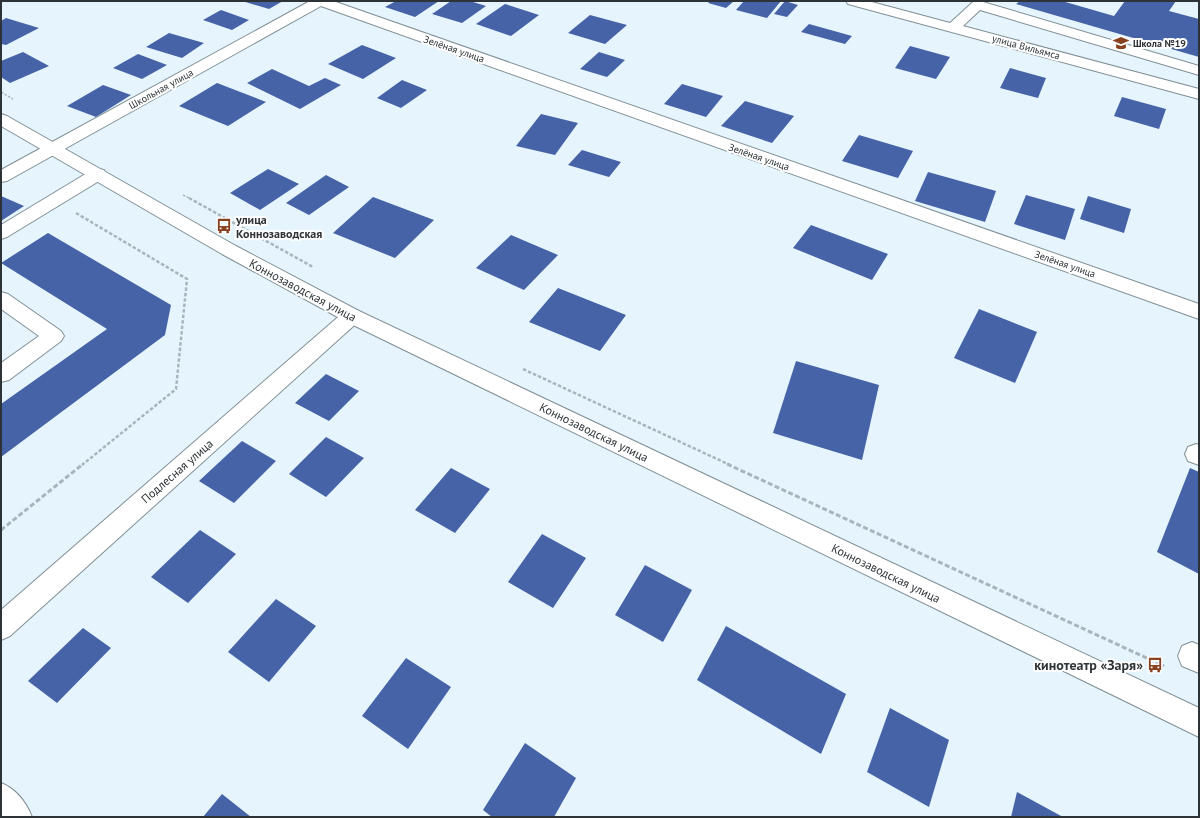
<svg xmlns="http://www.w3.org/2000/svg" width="1200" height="818" font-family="'PT Sans',sans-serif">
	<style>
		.building { fill: #4663a7 }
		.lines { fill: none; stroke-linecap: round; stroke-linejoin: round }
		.minor-casing { stroke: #808e95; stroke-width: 2 }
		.major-casing { stroke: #808e95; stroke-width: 2 }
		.path-far2 { stroke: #a9b5bb; stroke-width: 1.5; stroke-dasharray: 2.5 1.5; stroke-linecap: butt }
		.path-far1 { stroke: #a9b5bb; stroke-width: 2.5; stroke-dasharray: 3.5 2; stroke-linecap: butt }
		.path { stroke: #a9b5bb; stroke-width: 3; stroke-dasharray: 5 2.5; stroke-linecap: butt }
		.minor { fill: #fff; fill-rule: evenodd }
		.major { fill: #fff; fill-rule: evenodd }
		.labels { text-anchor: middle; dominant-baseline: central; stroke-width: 4; stroke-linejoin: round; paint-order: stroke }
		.far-poi-label { font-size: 10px; font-weight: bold; fill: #2d3336; stroke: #fff; text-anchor: start }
		.far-street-label { font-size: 10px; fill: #2d3336; stroke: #fff }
		.poi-label { font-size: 12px; font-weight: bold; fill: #2d3336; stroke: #fff; text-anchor: start }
		.street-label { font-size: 12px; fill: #2d3336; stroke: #fff }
		.near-poi-label { font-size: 14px; font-weight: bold; fill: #2d3336; stroke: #fff; text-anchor: end }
	</style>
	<rect width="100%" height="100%" fill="#e6f5fd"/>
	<g class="building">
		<path d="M242 1H283L269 9Z"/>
		<path d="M396 1H439L415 17 385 7Z"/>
		<path d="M451 1H470L486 6 462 23 432 14Z"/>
		<path d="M710 1H734L726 8 708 3Z"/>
		<path d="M744 1H781L767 18 736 10Z"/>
		<path d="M785 1 798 5 787 17 774 14Z"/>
		<path d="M1020 1H1062L1114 16 1125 1H1176L1169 11 1199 19V57L1016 4Z"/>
		<path d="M505 4 539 15 511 36 476 24Z"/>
		<path d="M221 10 249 20 232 30 203 20Z"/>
		<path d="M590 15 627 25 605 44 568 33Z"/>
		<path d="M6 18 39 28 6 45 1 44V21Z"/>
		<path d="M809 24 852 36 845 44 801 32Z"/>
		<path d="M169 33 204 43 182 58 146 47Z"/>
		<path d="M362 45 396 58 363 79 328 64Z"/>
		<path d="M910 46 950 57 936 79 895 68Z"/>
		<path d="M23 52 49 66 10 83 1 77V61Z"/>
		<path d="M599 52 625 60 607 77 580 69Z"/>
		<path d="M138 54 167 65 142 79 113 68Z"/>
		<path d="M1010 68 1046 78 1038 98 1000 88Z"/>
		<path d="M272 69 309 86 325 78 341 85 300 109 247 83Z"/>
		<path d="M402 80 427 90 401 108 377 98Z"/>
		<path d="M217 83 266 102 228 126 179 106Z"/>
		<path d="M682 84 723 96 706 117 664 104Z"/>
		<path d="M103 85 131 95 96 117 67 106Z"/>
		<path d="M1122 97 1166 109 1159 129 1114 116Z"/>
		<path d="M745 101 794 116 772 143 721 126Z"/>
		<path d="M541 114 578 123 555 155 516 146Z"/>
		<path d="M859 135 913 151 898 178 842 161Z"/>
		<path d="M582 150 621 162 609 177 568 165Z"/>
		<path d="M268 169 299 184 260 210 230 193Z"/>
		<path d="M928 172 996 191 985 222 915 201Z"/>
		<path d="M326 175 349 187 309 215 286 203Z"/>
		<path d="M1026 195 1075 209 1065 240 1014 224Z"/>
		<path d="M1 196 24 206 1 221Z"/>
		<path d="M1088 196 1131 209 1124 233 1080 219Z"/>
		<path d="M373 197 434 220 395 258 333 233Z"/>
		<path d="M811 225 888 254 872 280 793 248Z"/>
		<path d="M48 233 171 305 165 335 1 457V404L107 329 1 263Z"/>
		<path d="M511 235 558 255 524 290 476 268Z"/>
		<path d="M558 288 626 315 600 351 529 322Z"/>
		<path d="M979 309 1037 332 1015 383 954 358Z"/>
		<path d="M796 361 879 385 862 460 773 433Z"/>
		<path d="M326 374 359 391 329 421 295 403Z"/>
		<path d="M326 437 364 458 326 497 289 474Z"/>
		<path d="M242 441 276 461 234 503 199 481Z"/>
		<path d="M451 468 490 489 455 533 415 510Z"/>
		<path d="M1190 468 1199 472V574L1157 552Z"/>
		<path d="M200 530 236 554 188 603 151 577Z"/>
		<path d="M542 534 586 558 553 608 508 582Z"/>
		<path d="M645 565 692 590 663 642 615 615Z"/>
		<path d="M276 599 316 626 269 682 228 652Z"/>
		<path d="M726 626 846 694 821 754 697 680Z"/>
		<path d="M83 628 111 648 57 703 28 681Z"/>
		<path d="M406 658 451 687 408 749 362 716Z"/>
		<path d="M890 708 949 740 929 807 867 772Z"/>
		<path d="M525 743 576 778 554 817H492L483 810Z"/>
		<path d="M1017 792 1063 817H1011Z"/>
		<path d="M222 794 251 817H203Z"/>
	</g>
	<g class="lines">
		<defs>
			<g id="minor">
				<path d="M310 1H333L1199 304V319L321 6 7 181 1 182V170Z"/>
				<path d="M846 1H868L950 23 973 2H983L1199 66V75L980 10 963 26 1199 89V99L848 4Z"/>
				<path d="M98 169 104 170 106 174 104 178 7 237 1 239V225L92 170Z"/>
				<path d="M1 292 8 294 61 331 64 336 61 341 9 380 1 382V363L39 336 1 309Z"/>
				<path d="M352 309 359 311 362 316 359 321 10 636 1 640V610L345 311Z"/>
				<path d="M1196 444 1199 445V465L1188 461 1185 454 1188 447Z"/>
				<path d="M1192 642 1199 645V673L1182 666 1178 656 1182 646Z"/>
				<path d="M1 783C16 789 26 802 32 817H1Z"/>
			</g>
			<path id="major" d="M1 114 7 116 236 246 359 311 1199 708V737L345 321 222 254 1 126Z"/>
		</defs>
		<use href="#minor" class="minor-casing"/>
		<use href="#major" class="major-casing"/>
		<g class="path-far2">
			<path d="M1 92 13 99"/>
			<path d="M183 195 191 199"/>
		</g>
		<g class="path-far1">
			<path d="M189 198 313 267"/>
			<path d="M76 213 187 279 176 389 82 465"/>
			<path d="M523 369 730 465"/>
		</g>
		<g class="path">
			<path d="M727 464 1164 666"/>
			<path d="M1 530 83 464"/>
		</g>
		<use href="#minor" class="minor"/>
		<use href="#major" class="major"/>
	</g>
	<defs>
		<symbol id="school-bare" viewBox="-9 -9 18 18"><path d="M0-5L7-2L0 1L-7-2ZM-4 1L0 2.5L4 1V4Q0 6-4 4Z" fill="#894120" stroke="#fff" stroke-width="2.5" paint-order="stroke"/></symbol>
		<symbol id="bus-bare" viewBox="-9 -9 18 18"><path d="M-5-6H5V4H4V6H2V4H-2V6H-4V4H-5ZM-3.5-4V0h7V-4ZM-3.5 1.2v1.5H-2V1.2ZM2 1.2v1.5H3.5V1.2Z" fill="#894120" stroke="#fff" stroke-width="2.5" paint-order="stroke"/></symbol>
	</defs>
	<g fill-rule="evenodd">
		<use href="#school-bare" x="1110" y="32" width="22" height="22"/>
		<use href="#bus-bare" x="213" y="215" width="22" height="22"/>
		<use href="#bus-bare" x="1144" y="654" width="22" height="22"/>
	</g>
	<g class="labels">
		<g class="far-poi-label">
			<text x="1133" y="43">Школа №19</text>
		</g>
		<g class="far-street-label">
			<text transform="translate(1026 47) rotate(15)">улица Вильямса</text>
			<text transform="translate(454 49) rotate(19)">Зелёная улица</text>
			<text transform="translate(161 89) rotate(-29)">Школьная улица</text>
			<text transform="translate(759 157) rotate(19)">Зелёная улица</text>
			<text transform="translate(1065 264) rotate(19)">Зелёная улица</text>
		</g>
		<g class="poi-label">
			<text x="236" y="219">улица<tspan x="236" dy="14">Коннозаводская</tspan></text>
		</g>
		<g class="street-label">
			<text transform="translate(303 290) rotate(28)">Коннозаводская улица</text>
			<text transform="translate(594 432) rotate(26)">Коннозаводская улица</text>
			<text transform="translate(177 471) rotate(-41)">Подлесная улица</text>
			<text transform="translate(886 573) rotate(26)">Коннозаводская улица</text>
		</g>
		<g class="near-poi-label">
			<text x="1143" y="665">кинотеатр «Заря»</text>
		</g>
	</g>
	<rect width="1200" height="818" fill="none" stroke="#2d3336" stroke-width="4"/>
</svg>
